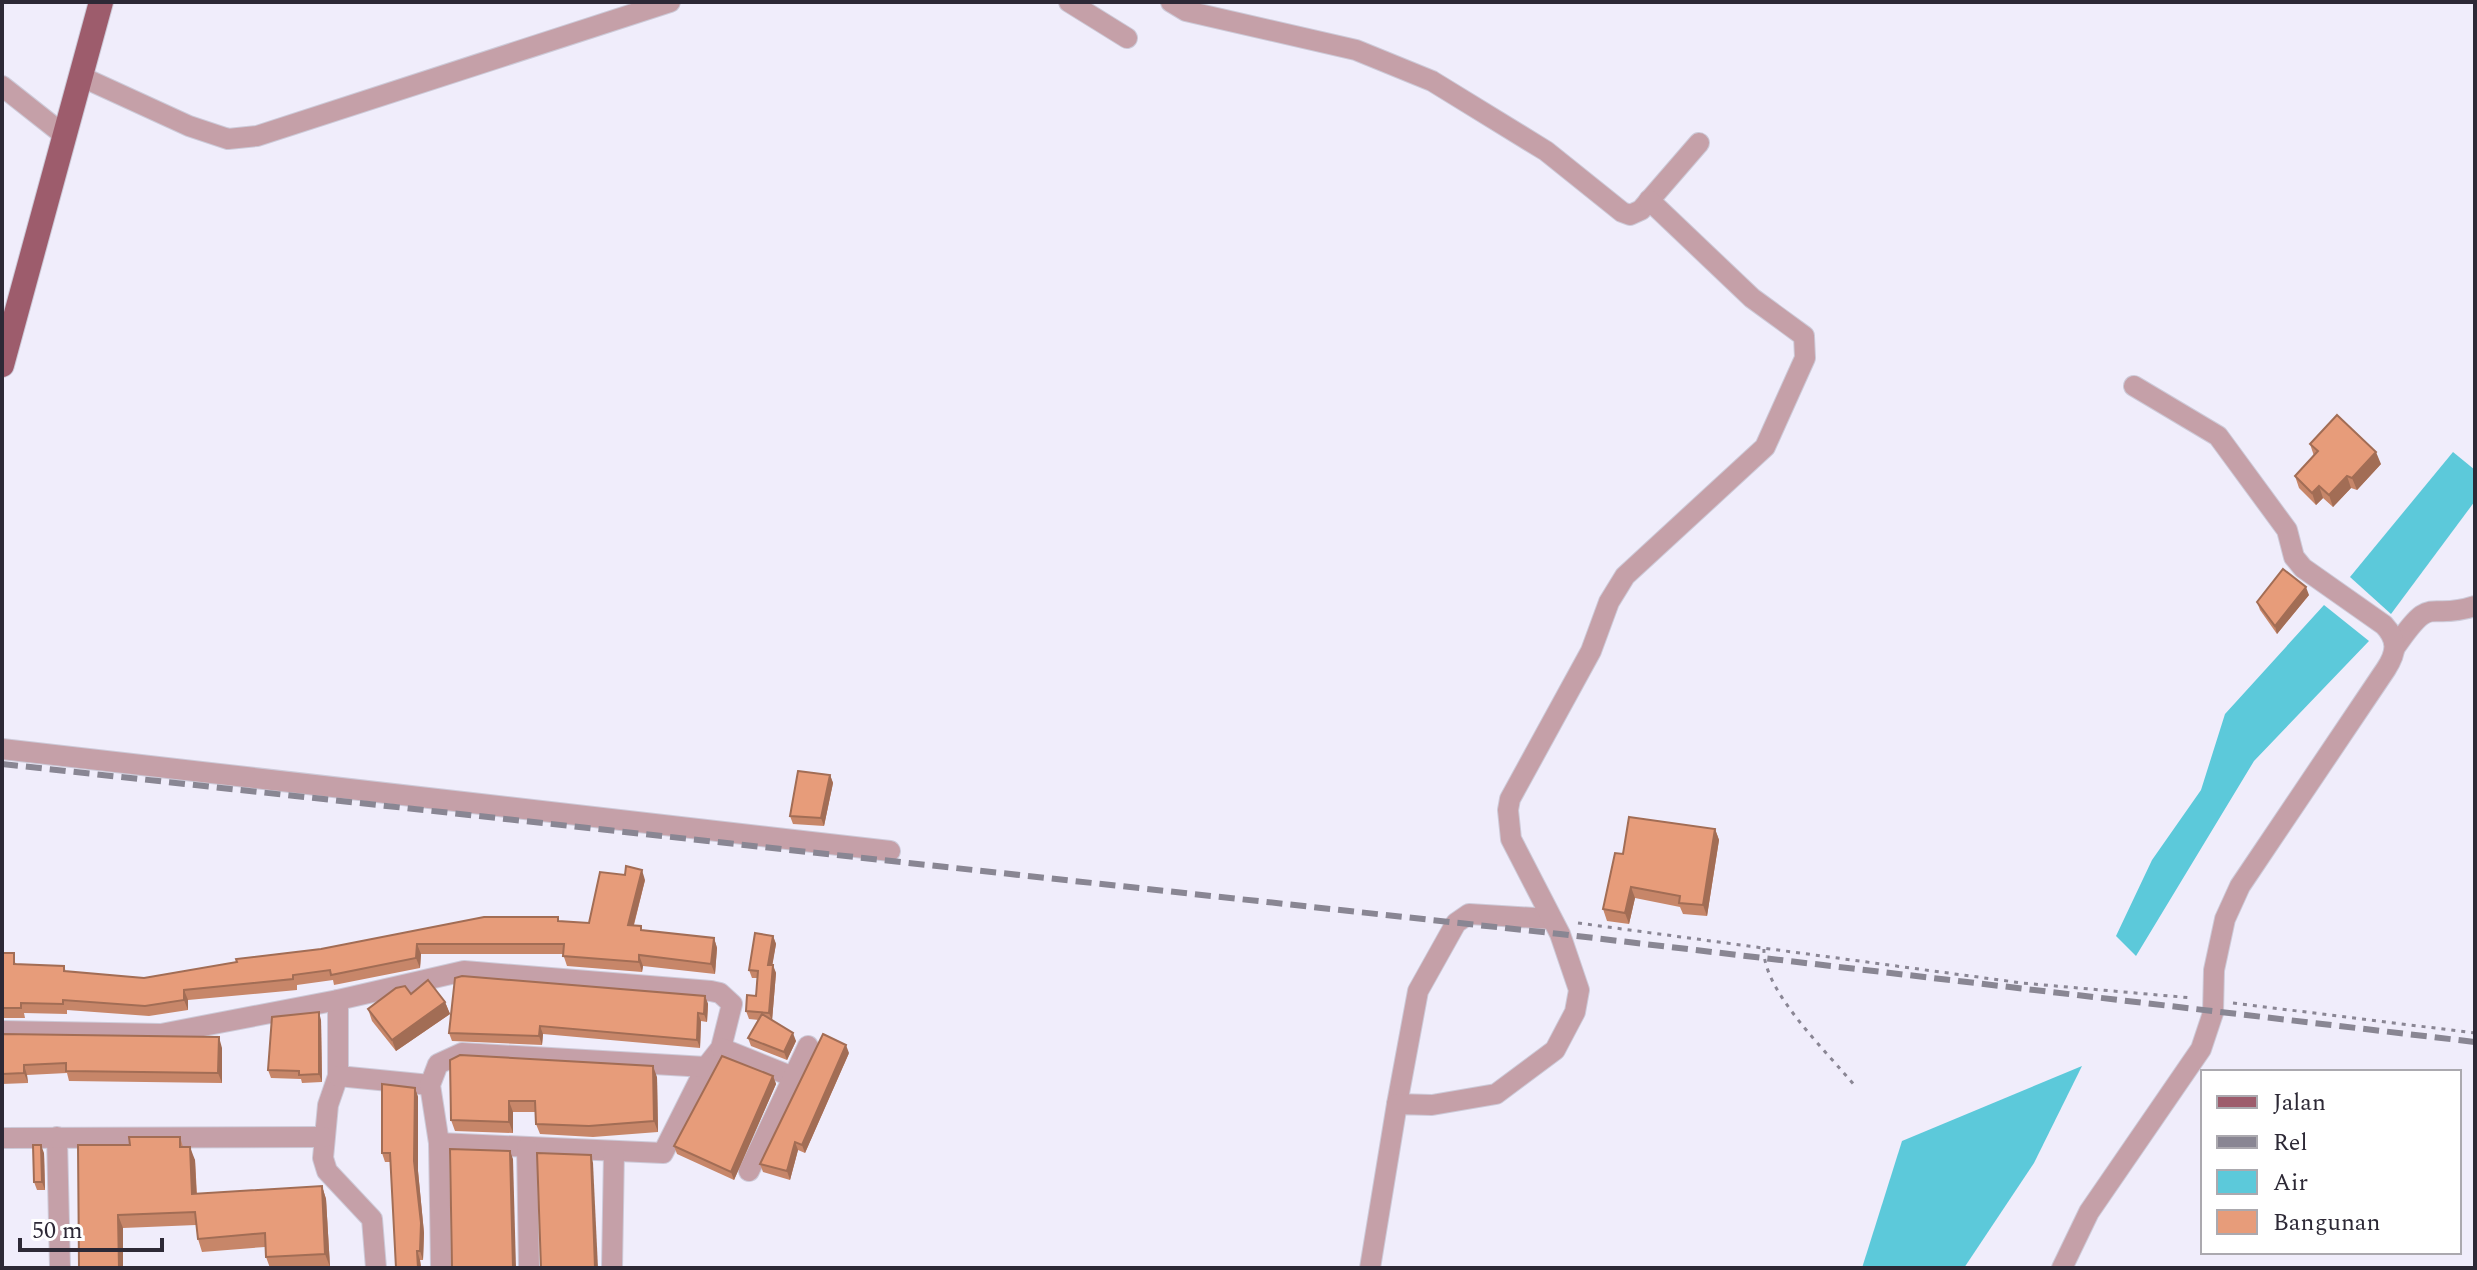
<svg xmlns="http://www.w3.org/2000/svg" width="2477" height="1270" font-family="Spectral,serif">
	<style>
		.water { fill: #5cc9da }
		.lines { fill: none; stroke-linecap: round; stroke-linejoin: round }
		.minor-casing { stroke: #cdcad8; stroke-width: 22 }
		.major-casing { stroke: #cdcad8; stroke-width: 26 }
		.path { stroke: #8a8694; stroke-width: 3; stroke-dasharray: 4 6; stroke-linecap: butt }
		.minor { stroke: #c5a0a8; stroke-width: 20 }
		.major { stroke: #9d5c6c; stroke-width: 24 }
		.rail { stroke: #898693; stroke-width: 6; stroke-dasharray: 16 8; stroke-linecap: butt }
		.wall { fill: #c78669 }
		.shaded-wall { fill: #a26d55 }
		.building { fill: #e79c7a; stroke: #a26d55; stroke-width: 2 }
	</style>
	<rect width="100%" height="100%" fill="#f0edfb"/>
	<g class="water">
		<path d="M2453 452 2475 470V501L2391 614 2350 577Z"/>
		<path d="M2324 605 2369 641 2254 761 2136 956 2116 936 2152 860 2201 790 2225 714Z"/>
		<path d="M2082 1066 2034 1163 1964 1268H1862L1902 1141Z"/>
	</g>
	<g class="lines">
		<defs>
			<g id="minor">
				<path d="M1069 2 1127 38"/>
				<path d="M1171 2 1186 11 1356 50 1432 81 1546 151 1622 212 1630 215 1641 210 1699 143"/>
				<path d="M82 77 189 126 228 139 257 136 670 2"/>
				<path d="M2 86 64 135"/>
				<path d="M2396 646C2434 591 2426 622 2475 606"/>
				<path d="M2 749 890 851"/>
				<path d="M338 1000V1076L328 1105 323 1158 327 1171 372 1219 376 1268"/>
				<path d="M2 1031 161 1034 338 1000 464 971 711 991 720 993 732 1004 721 1048 706 1067 663 1153 439 1143"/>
				<path d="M721 1048 793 1077"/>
				<path d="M338 1076 430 1085"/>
				<path d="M1397 1104 1418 991 1456 923 1469 914 1551 919"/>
				<path d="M57 1137 60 1268"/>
				<path d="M2 1138 324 1137"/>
				<path d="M527 1148 529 1268"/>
				<path d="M749 1171 808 1046"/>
				<path d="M441 1268 439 1143 430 1085 438 1064 462 1053 706 1067"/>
				<path d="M612 1268 614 1151"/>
				<path d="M1370 1268 1397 1104 1432 1105 1496 1094 1555 1050 1575 1012 1579 990 1560 934 1511 839 1508 810 1510 799 1591 651 1609 602 1625 576 1765 447 1805 358 1804 336 1752 298 1649 200"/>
				<path d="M2062 1268 2089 1212 2201 1049 2213 1013 2214 970 2225 919 2240 886 2386 669C2397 652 2398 640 2384 625L2303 568 2294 557 2287 530 2218 436 2134 386"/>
			</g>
			<path id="major" d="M2 365 101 2"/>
		</defs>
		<use href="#minor" class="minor-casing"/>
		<use href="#major" class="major-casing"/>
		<g class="path">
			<path d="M1578 923 2022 983 2193 998"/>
			<path d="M1764 949C1762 990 1828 1053 1855 1086"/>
			<path d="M2233 1003 2475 1033"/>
		</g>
		<use href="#minor" class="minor"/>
		<use href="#major" class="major"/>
		<path class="rail" d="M2 764 1560 934 2475 1042"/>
	</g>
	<g class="wall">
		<path d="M2310 444 2381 464 2357 490 2351 488 2333 507 2323 498 2316 505 2299 488 2295 476 2314 456Z"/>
		<path d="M2309 595 2277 634 2260 610 2257 602Z"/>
		<path d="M830 775 833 783 824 826 793 824 790 816Z"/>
		<path d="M1715 829 1719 840 1707 916 1683 914 1680 907 1635 898 1629 924 1607 921 1603 909 1623 854Z"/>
		<path d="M645 880 634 925 641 926 642 930 714 938 717 948 715 974 643 966 642 972 567 966 563 954H421L420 968 334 985 333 980 297 985V990L188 1000V1010L149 1016 67 1010V1014L24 1013 25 1018H2V953L17 964 64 966 66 972 144 978 559 921 589 923Z"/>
		<path d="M773 936 776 944 772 965 776 973 772 1020 796 1041 787 1060 751 1046 748 1038 759 1020 749 1019 746 1011 756 996 757 978H752L749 970Z"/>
		<path d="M411 994 445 1002 450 1014 396 1051 372 1021 368 1009Z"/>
		<path d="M705 996 708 1004 707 1022 701 1021 700 1048 543 1034 542 1045 452 1041 449 1033Z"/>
		<path d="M321 1020 322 1082 302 1083 301 1079 271 1078 268 1070Z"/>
		<path d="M2 1034 222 1048V1083L69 1081 67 1073 27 1075 28 1083 2 1084Z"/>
		<path d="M849 1053 805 1153 798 1150 790 1180 763 1172 760 1164Z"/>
		<path d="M450 1060 657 1077 658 1132 593 1137 540 1134 536 1124 535 1112H513V1133L455 1131 451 1120Z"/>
		<path d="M773 1076 776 1084 734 1180 677 1154 674 1146Z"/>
		<path d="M415 1088 418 1097V1171L424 1233 423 1260H420L421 1268H396L391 1162H385L382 1153Z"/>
		<path d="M180 1137 183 1147 195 1160 197 1194 322 1186 326 1199 330 1267 270 1268 266 1257 265 1247 202 1252 198 1239 196 1225 123 1228V1268H79L130 1145Z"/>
		<path d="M44 1153 45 1190H37L34 1182Z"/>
	</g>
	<g class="shaded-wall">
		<path d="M2376 452 2381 464 2357 490 2352 478Z"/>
		<path d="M2347 476 2351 488 2333 507 2329 495Z"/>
		<path d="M2319 486 2323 498 2316 505 2312 493Z"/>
		<path d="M2306 587 2309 595 2277 634 2275 626Z"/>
		<path d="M830 775 833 783 824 826 821 818Z"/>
		<path d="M1715 829 1719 840 1707 916 1703 905Z"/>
		<path d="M642 870 645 880 631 935 628 925Z"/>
		<path d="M1631 887 1635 898 1629 924 1625 913Z"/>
		<path d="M773 936 776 944 771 973 768 965Z"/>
		<path d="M714 938 717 948 715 974 711 964Z"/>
		<path d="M417 944 421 954 420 968 416 958Z"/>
		<path d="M639 955 643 966 642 972 639 962Z"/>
		<path d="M773 965 776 973 772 1021 769 1013Z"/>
		<path d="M184 990 188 1000V1010L184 1000Z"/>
		<path d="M705 996 708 1004 707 1022 704 1014Z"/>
		<path d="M445 1002 450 1014 396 1051 392 1040Z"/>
		<path d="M319 1012 321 1020 322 1082 319 1074Z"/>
		<path d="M698 1013 701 1021 700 1048 697 1040Z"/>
		<path d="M540 1026 543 1034 542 1045 539 1036Z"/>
		<path d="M793 1033 796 1041 787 1060 784 1052Z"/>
		<path d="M219 1037 222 1048V1083L218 1073Z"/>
		<path d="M846 1045 849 1053 805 1153 802 1145Z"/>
		<path d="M24 1065 27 1075 28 1083 24 1073Z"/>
		<path d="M653 1066 657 1077 658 1132 654 1121Z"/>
		<path d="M773 1076 776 1084 734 1180 731 1172Z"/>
		<path d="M415 1088 418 1097V1171L424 1233 423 1260 420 1251 414 1161Z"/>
		<path d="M509 1101 513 1112V1133L509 1122Z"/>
		<path d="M795 1142 798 1150 790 1180 787 1171Z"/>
		<path d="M41 1145 44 1153 45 1190 42 1182Z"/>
		<path d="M190 1147 195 1160 197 1207 192 1194Z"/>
		<path d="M510 1151 513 1159 516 1268H513Z"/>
		<path d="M591 1155 593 1163 598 1268H595Z"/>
		<path d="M322 1186 326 1199 330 1267 325 1254Z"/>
		<path d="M118 1215 123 1228V1268H119Z"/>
		<path d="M417 1251 420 1260 421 1268H418Z"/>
	</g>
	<g class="building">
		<path d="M2337 415 2376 452 2352 478 2347 476 2329 495 2319 486 2312 493 2295 476 2318 451 2310 444Z"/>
		<path d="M2283 569 2306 587 2275 626 2257 602Z"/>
		<path d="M798 771 830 775 821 818 790 816Z"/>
		<path d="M1629 817 1715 829 1703 905 1679 903 1680 896 1631 887 1625 913 1603 909 1615 853 1623 854Z"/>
		<path d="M626 866 642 870 628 925 641 926V930L714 938 711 964 639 955V962L563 956 564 944H417L416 958 331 975 330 970 293 975V979L184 990V1000L145 1006 63 1000V1004L21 1003V1008H2V953H14V964L64 966V971L144 978 237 962 236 959 321 949 484 917H558V921L589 923 600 872 625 875Z"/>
		<path d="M755 933 773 936 768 965H773L769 1013 746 1011 747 995 756 996 758 971 749 970Z"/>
		<path d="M462 976 705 996 704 1014 698 1013 697 1040 540 1026 539 1036 449 1033 455 978Z"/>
		<path d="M428 980 445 1002 392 1040 368 1009 396 988 405 986 411 994Z"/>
		<path d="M319 1012V1074L299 1075V1071L268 1070 272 1017Z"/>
		<path d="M762 1014 793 1033 784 1052 748 1038Z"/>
		<path d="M2 1034 219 1037 218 1073 66 1071V1063L24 1065V1073L2 1074Z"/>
		<path d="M823 1034 846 1045 802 1145 795 1142 787 1171 760 1164Z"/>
		<path d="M460 1055 653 1066 654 1121 589 1126 536 1124 535 1101H509V1122L451 1120 450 1060Z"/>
		<path d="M722 1056 773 1076 731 1172 674 1146Z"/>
		<path d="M382 1084 415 1088 414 1161 421 1223 420 1251H417L418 1268H396L390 1153H382Z"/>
		<path d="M129 1137H180V1147H190L192 1194 322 1186 325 1254 266 1257 265 1233 198 1239 195 1212 118 1215 119 1268H79L78 1145H130Z"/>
		<path d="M33 1145H41L42 1182H34Z"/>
		<path d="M450 1149 510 1151 513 1268H452Z"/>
		<path d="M537 1153 591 1155 595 1268H541Z"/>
	</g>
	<rect width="2477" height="1270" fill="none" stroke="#2d2936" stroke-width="8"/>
	<rect x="2201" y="1070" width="260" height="184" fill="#ffffff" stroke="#aba9af" stroke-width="2"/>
	<rect x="2217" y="1096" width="40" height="12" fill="#9d5c6c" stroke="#aba9af" stroke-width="2"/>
	<text x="2273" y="1110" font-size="24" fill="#2d2936">Jalan</text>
	<rect x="2217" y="1136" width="40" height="12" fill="#898693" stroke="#aba9af" stroke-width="2"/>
	<text x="2273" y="1150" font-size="24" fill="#2d2936">Rel</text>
	<rect x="2217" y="1170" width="40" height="24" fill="#5cc9da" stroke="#aba9af" stroke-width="2"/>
	<text x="2273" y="1190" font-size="24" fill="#2d2936">Air</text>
	<rect x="2217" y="1210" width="40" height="24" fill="#e79c7a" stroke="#aba9af" stroke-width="2"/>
	<text x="2273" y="1230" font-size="24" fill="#2d2936">Bangunan</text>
	<path d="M20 1238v12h142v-12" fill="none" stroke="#2d2936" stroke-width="4"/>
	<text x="32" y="1238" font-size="24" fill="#2d2936" stroke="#ffffff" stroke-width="6" paint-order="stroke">50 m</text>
</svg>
